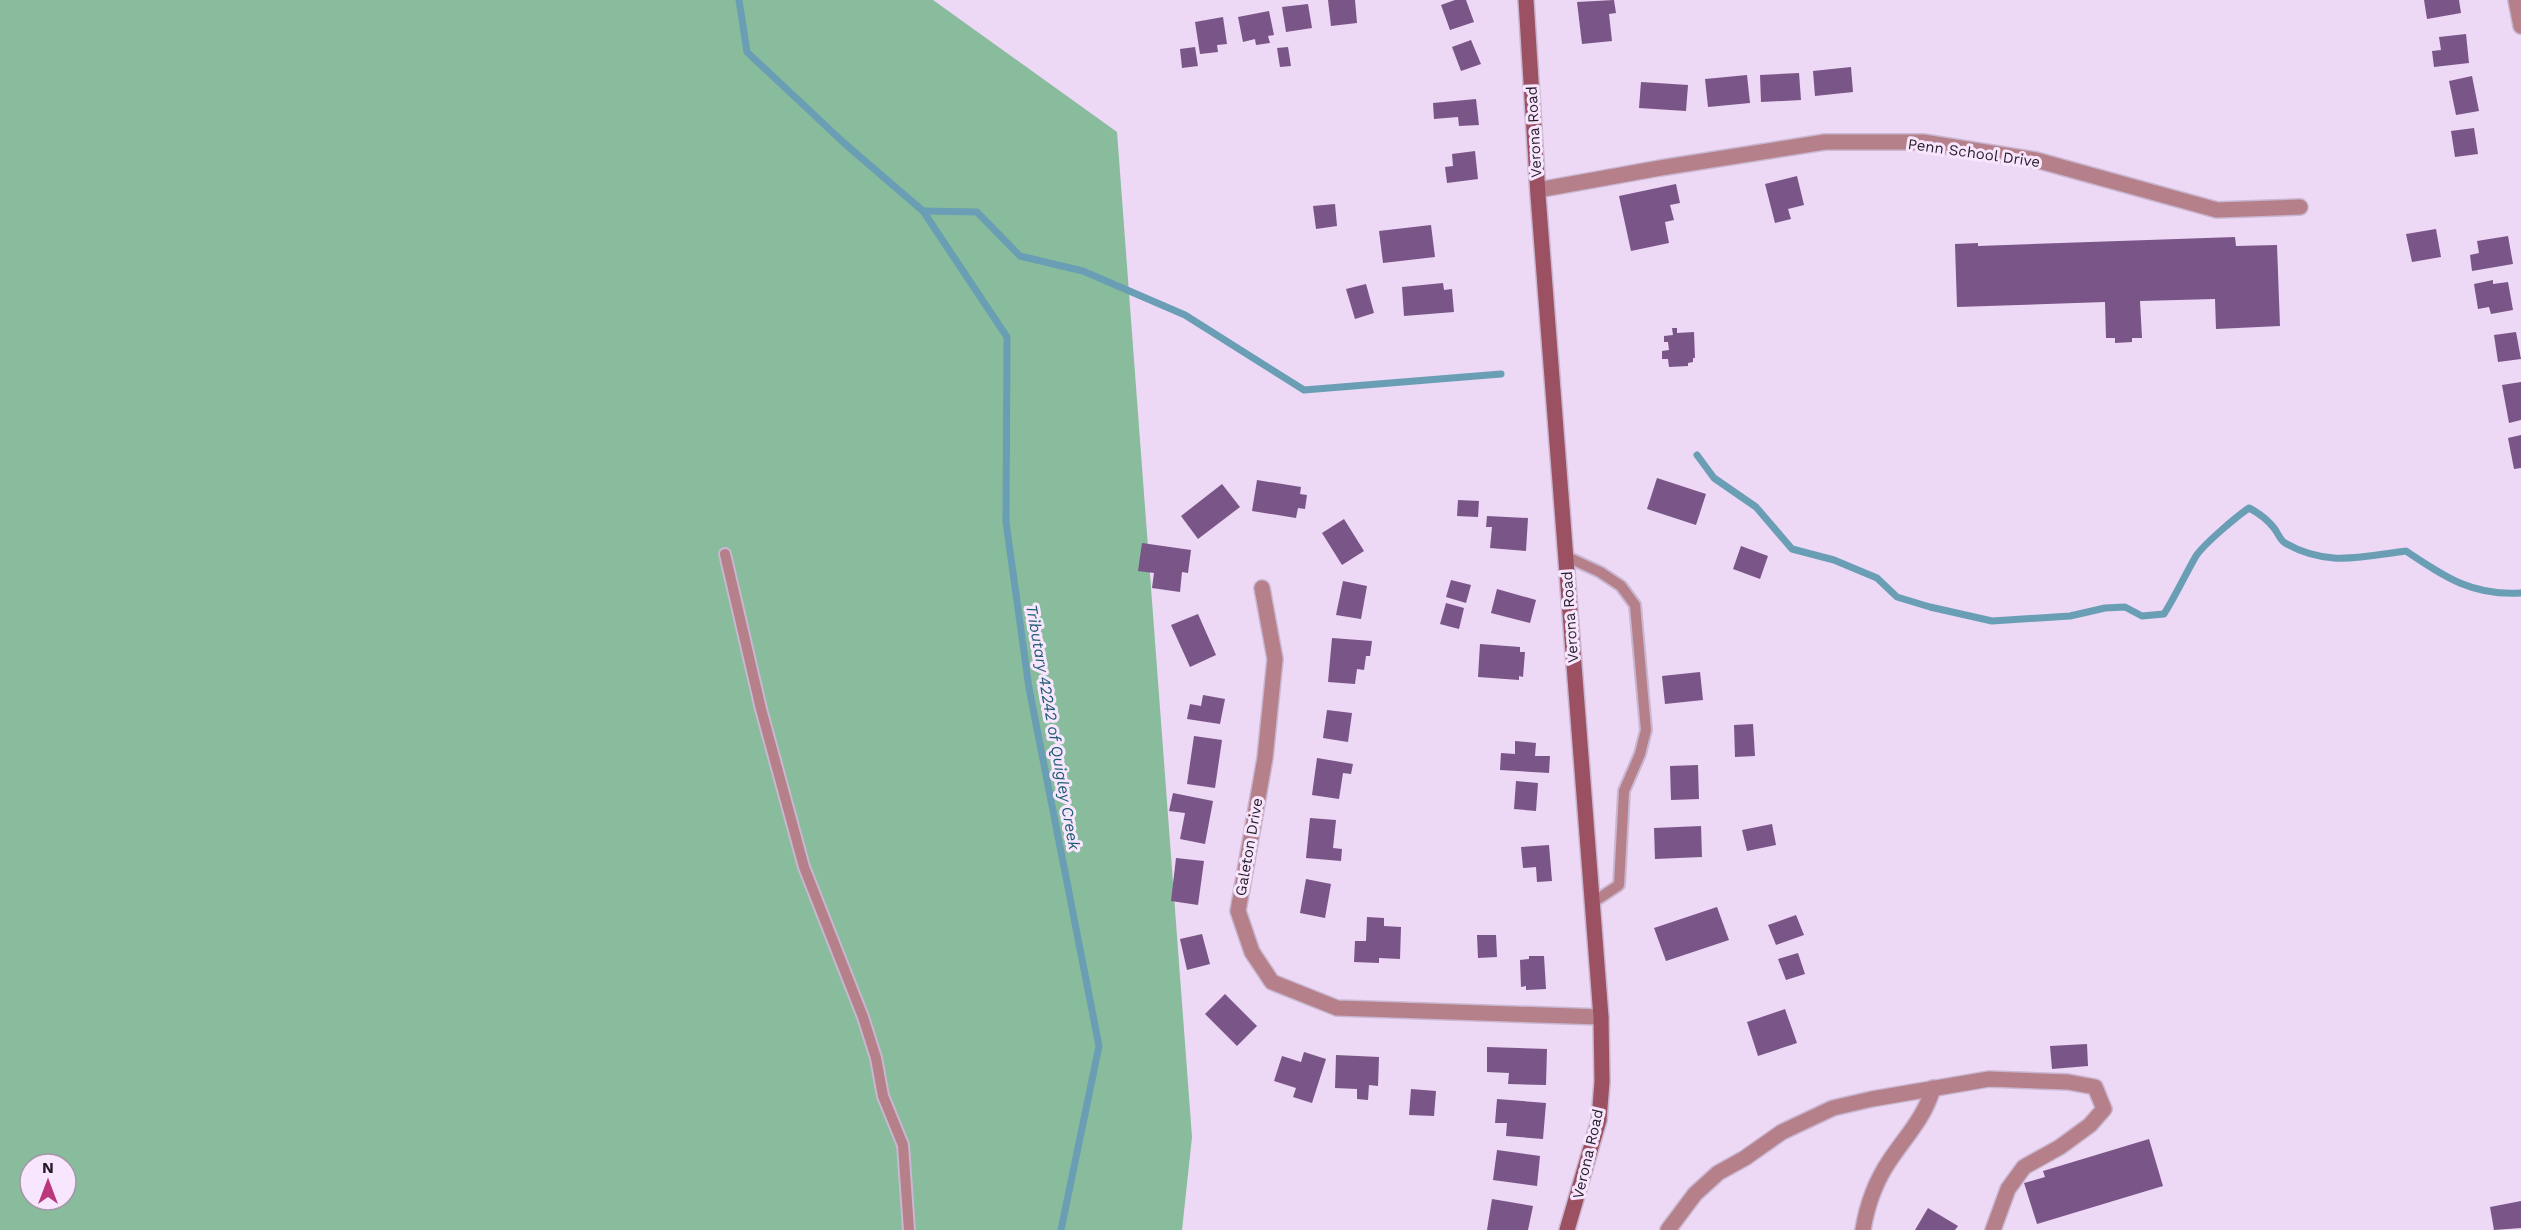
<svg xmlns="http://www.w3.org/2000/svg" width="2521" height="1230" font-family="'Work Sans',sans-serif">
	<style>
		.green { fill: #88bc9c; fill-rule: evenodd }
		.lines { fill: none; stroke-linecap: round; stroke-linejoin: round }
		.stream { stroke: #6a9eb5; stroke-width: 7 }
		.building { fill: #7a5587 }
		.lane-casing { stroke: #c9b6d0; stroke-width: 14 }
		.street-casing { stroke: #c9b6d0; stroke-width: 18 }
		.secondary-casing { stroke: #c9b6d0; stroke-width: 18 }
		.lane { stroke: #b5808a; stroke-width: 10 }
		.street { stroke: #b5808a; stroke-width: 15 }
		.secondary { stroke: #9b5161; stroke-width: 15 }
		.labels { text-anchor: middle; dominant-baseline: central; stroke-width: 6; stroke-linejoin: round; paint-order: stroke }
		.street-label { font-size: 15px; fill: #251d28; stroke: #f8e6fe }
		.water-label { font-size: 16px; font-style: italic; fill: #1c5b6f; stroke: #f8e6fe }
	</style>
	<rect width="100%" height="100%" fill="#edd8f5"/>
	<path class="green" d="M0 0H933L1117 132 1192 1137 1182 1230H0ZM30 1164H66V1200H30Z"/>
	<g class="lines">
		<g class="stream">
			<path d="M739 0 747 52 844 143 923 211 1007 337 1006 522 1029 688 1099 1046 1061 1230"/>
			<path d="M923 211 977 212 1020 256 1083 271 1185 315 1304 390 1501 374"/>
			<path d="M1697 455 1714 478 1756 507 1792 549 1834 560 1877 578 1897 597 1930 607 1992 621 2070 616 2105 608 2125 607 2142 616 2164 614C2176 595 2185 575 2196 556 2204 544 2237 516 2249 508 2259 513 2267 519 2274 528 2278 533 2280 540 2285 543 2326 567 2361 557 2406 551 2445 577 2472 596 2521 593"/>
		</g>
	</g>
	<g class="building">
		<path d="M1328 0H1355L1357 23 1331 26Z"/>
		<path d="M1455 0H1466L1474 22 1450 30 1441 5Z"/>
		<path d="M1614 0 1616 13 1609 14 1612 41 1582 44 1577 2Z"/>
		<path d="M2424 0H2459L2461 13 2427 19Z"/>
		<path d="M1308 4 1312 28 1286 32 1282 7Z"/>
		<path d="M1269 11 1274 35 1268 36 1270 43 1256 45 1255 39 1243 42 1238 17Z"/>
		<path d="M1223 17 1227 44 1217 45 1218 52 1200 54 1195 22Z"/>
		<path d="M2466 34 2469 63 2434 67 2432 51 2441 50 2439 37Z"/>
		<path d="M1471 40 1481 64 1461 71 1452 47Z"/>
		<path d="M1195 47 1198 66 1182 68 1180 49Z"/>
		<path d="M1288 47 1291 66 1280 67 1277 48Z"/>
		<path d="M1851 67 1853 92 1815 96 1813 71Z"/>
		<path d="M1799 73 1801 100 1761 102 1760 75Z"/>
		<path d="M1747 75 1750 103 1708 107 1705 79Z"/>
		<path d="M2472 76 2479 111 2456 115 2449 81Z"/>
		<path d="M1641 82 1688 85 1686 111 1639 108Z"/>
		<path d="M1476 99 1479 125 1459 126 1458 117 1434 119 1433 103Z"/>
		<path d="M2474 128 2478 154 2455 157 2451 131Z"/>
		<path d="M1475 151 1478 179 1447 183 1445 167 1453 166 1452 154Z"/>
		<path d="M1797 176 1804 205 1788 209 1791 219 1775 223 1765 184Z"/>
		<path d="M1676 184 1680 203 1670 205 1674 220 1665 222 1669 243 1631 251 1619 196Z"/>
		<path d="M1335 204 1337 226 1316 229 1313 206Z"/>
		<path d="M1431 225 1435 257 1383 263 1379 231Z"/>
		<path d="M2436 229 2441 257 2412 262 2406 234Z"/>
		<path d="M2508 236 2513 264 2472 271 2470 255 2479 253 2477 241Z"/>
		<path d="M2235 237 2236 246 2277 245 2280 326 2216 329 2215 299 2140 301 2142 338H2132V342L2115 343V338H2106L2105 302 1957 307 1955 244 1978 243V246Z"/>
		<path d="M2493 280V284L2508 282 2513 310 2491 314 2489 307 2478 309 2474 284Z"/>
		<path d="M1443 283 1444 290 1452 289 1454 312 1404 316 1402 287Z"/>
		<path d="M1366 284 1374 313 1355 319 1346 289Z"/>
		<path d="M1672 328H1677V333L1694 332 1695 358H1693V362L1688 363V366L1669 367 1668 359H1662V351L1669 350 1668 342H1664V336L1673 335Z"/>
		<path d="M2516 332 2521 359 2498 362 2494 335Z"/>
		<path d="M2521 382V420L2509 423 2502 385Z"/>
		<path d="M2521 435V468L2514 469 2508 438Z"/>
		<path d="M1657 478 1706 494 1696 525 1647 509Z"/>
		<path d="M1257 480 1301 487 1300 494 1307 495 1305 509 1298 508 1296 518 1252 511Z"/>
		<path d="M1222 484 1240 507 1198 539 1181 516Z"/>
		<path d="M1458 500 1479 501 1478 517 1457 516Z"/>
		<path d="M1487 516 1528 518 1526 551 1490 548 1492 527H1486Z"/>
		<path d="M1344 519 1364 551 1342 565 1322 533Z"/>
		<path d="M1142 543 1191 550 1188 573 1182 572 1180 592 1152 588 1154 573 1138 571Z"/>
		<path d="M1741 546 1768 556 1760 579 1733 569Z"/>
		<path d="M1451 580 1471 585 1466 603 1446 597Z"/>
		<path d="M1343 581 1367 586 1361 619 1336 615Z"/>
		<path d="M1497 589 1536 600 1530 623 1491 613Z"/>
		<path d="M1446 603 1464 608 1459 629 1440 624Z"/>
		<path d="M1198 614 1216 655 1190 667 1171 625Z"/>
		<path d="M1332 638 1372 641 1370 656H1366L1364 670 1357 669 1355 684 1328 682Z"/>
		<path d="M1480 644 1520 647V652H1525L1523 677 1519 676V680L1478 677Z"/>
		<path d="M1700 672 1703 700 1665 704 1662 676Z"/>
		<path d="M1203 695 1225 699 1220 724 1187 719 1190 704 1201 706Z"/>
		<path d="M1327 710 1352 713 1348 742 1323 738Z"/>
		<path d="M1753 724 1755 756 1735 757 1734 725Z"/>
		<path d="M1194 736 1222 740 1215 788 1187 784Z"/>
		<path d="M1515 741 1536 743 1535 756H1550L1549 773 1500 770 1501 753 1515 754Z"/>
		<path d="M1317 758 1353 764 1351 774 1343 773 1339 799 1312 795Z"/>
		<path d="M1698 765 1699 799 1671 800 1670 766Z"/>
		<path d="M1516 781 1538 783 1536 811 1514 809Z"/>
		<path d="M1173 793 1213 801 1205 844 1180 839 1185 813 1169 811Z"/>
		<path d="M1310 818 1336 820 1333 848 1342 849 1341 861 1306 858Z"/>
		<path d="M1772 824 1776 845 1747 851 1742 830Z"/>
		<path d="M1701 826 1702 857 1655 859 1654 828Z"/>
		<path d="M1549 845 1552 881 1537 882 1536 867 1523 868 1521 847Z"/>
		<path d="M1176 858 1204 861 1198 905 1171 901Z"/>
		<path d="M1306 879 1331 884 1325 918 1300 913Z"/>
		<path d="M1717 907 1729 940 1666 961 1654 928Z"/>
		<path d="M1796 915 1804 935 1776 945 1768 925Z"/>
		<path d="M1367 917 1384 918V926L1401 927 1400 959 1379 958V963L1354 962 1355 941H1366Z"/>
		<path d="M1202 934 1210 964 1187 970 1180 939Z"/>
		<path d="M1477 935H1496L1497 957 1478 958Z"/>
		<path d="M1798 953 1805 974 1786 980 1778 959Z"/>
		<path d="M1529 956H1544L1546 989 1526 990V986L1521 987 1520 960 1529 959Z"/>
		<path d="M1225 994 1257 1026 1237 1046 1205 1014Z"/>
		<path d="M1785 1009 1797 1043 1758 1056 1747 1022Z"/>
		<path d="M2087 1044 2088 1066 2052 1069 2050 1046Z"/>
		<path d="M1487 1047 1547 1049 1546 1085 1508 1084 1509 1073 1487 1072Z"/>
		<path d="M1304 1052 1326 1059 1312 1103 1293 1097 1296 1088 1274 1081 1282 1056 1301 1062Z"/>
		<path d="M1336 1055 1379 1057 1378 1086 1369 1085 1368 1100 1357 1099V1089L1335 1088Z"/>
		<path d="M1411 1089 1436 1091 1434 1116 1409 1115Z"/>
		<path d="M1497 1099 1546 1103 1543 1139 1506 1136 1507 1123H1495Z"/>
		<path d="M2149 1139 2163 1186 2037 1224 2024 1183 2045 1177 2043 1171Z"/>
		<path d="M1497 1150 1540 1156 1537 1186 1493 1180Z"/>
		<path d="M1492 1199 1533 1206 1528 1230H1487Z"/>
		<path d="M2521 1201V1228L2494 1230 2490 1207Z"/>
		<path d="M1928 1208 1958 1226 1955 1230H1915Z"/>
	</g>
	<g class="lines">
		<defs>
			<g id="lane">
				<path d="M725 554 761 709 804 867 863 1017 876 1058 883 1096 903 1145 909 1230"/>
				<path d="M1565 556 1600 572 1621 586 1635 605 1646 730 1640 754 1624 791 1619 885 1592 903"/>
			</g>
			<g id="street">
				<path d="M2516 0 2521 26"/>
				<path d="M1538 190 1660 168 1825 142H1923L2036 160 2217 210 2300 207"/>
				<path d="M1262 588 1275 659 1265 758 1238 911 1252 952 1272 982 1337 1008 1601 1017"/>
				<path d="M1668 1230 1695 1194 1718 1173 1745 1158 1782 1132 1833 1108 1872 1099 1989 1079 2068 1082 2095 1087 2104 1109 2090 1125 2060 1147 2024 1167 2008 1189 1993 1230"/>
				<path d="M1863 1230C1867 1205 1875 1182 1890 1160 1906 1136 1925 1117 1933 1088"/>
			</g>
			<path id="secondary" d="M1526 0 1538 195 1601 1017 1602 1082 1599 1120 1567 1230"/>
		</defs>
		<use href="#lane" class="lane-casing"/>
		<use href="#street" class="street-casing"/>
		<use href="#secondary" class="secondary-casing"/>
		<use href="#lane" class="lane"/>
		<use href="#street" class="street"/>
		<use href="#secondary" class="secondary"/>
	</g>
	<g class="labels">
		<g class="street-label">
			<text transform="translate(1534 132) rotate(-93)">Verona Road</text>
			<text transform="translate(1974 153) rotate(8)">Penn School Drive</text>
			<text transform="translate(1570 617) rotate(-94)">Verona Road</text>
			<text transform="translate(1249 847) rotate(-80)">Galeton Drive</text>
			<text transform="translate(1588 1154) rotate(-77)">Verona Road</text>
		</g>
		<g class="water-label">
			<text transform="translate(1053 727) rotate(80)">Tributary 42242 of Quigley Creek</text>
		</g>
	</g>
	<g transform="translate(48 1182)"><circle r="28" fill="#f8e6fe" stroke="#a496a8" stroke-width="1.5"/>
	<path d="M0-4.5L10 22L0 15L-10 22Z" fill="#ba377c"/>
	<text y="-9" font-size="16" font-weight="bold" text-anchor="middle" fill="#251d28">N</text>
	</g>
</svg>
